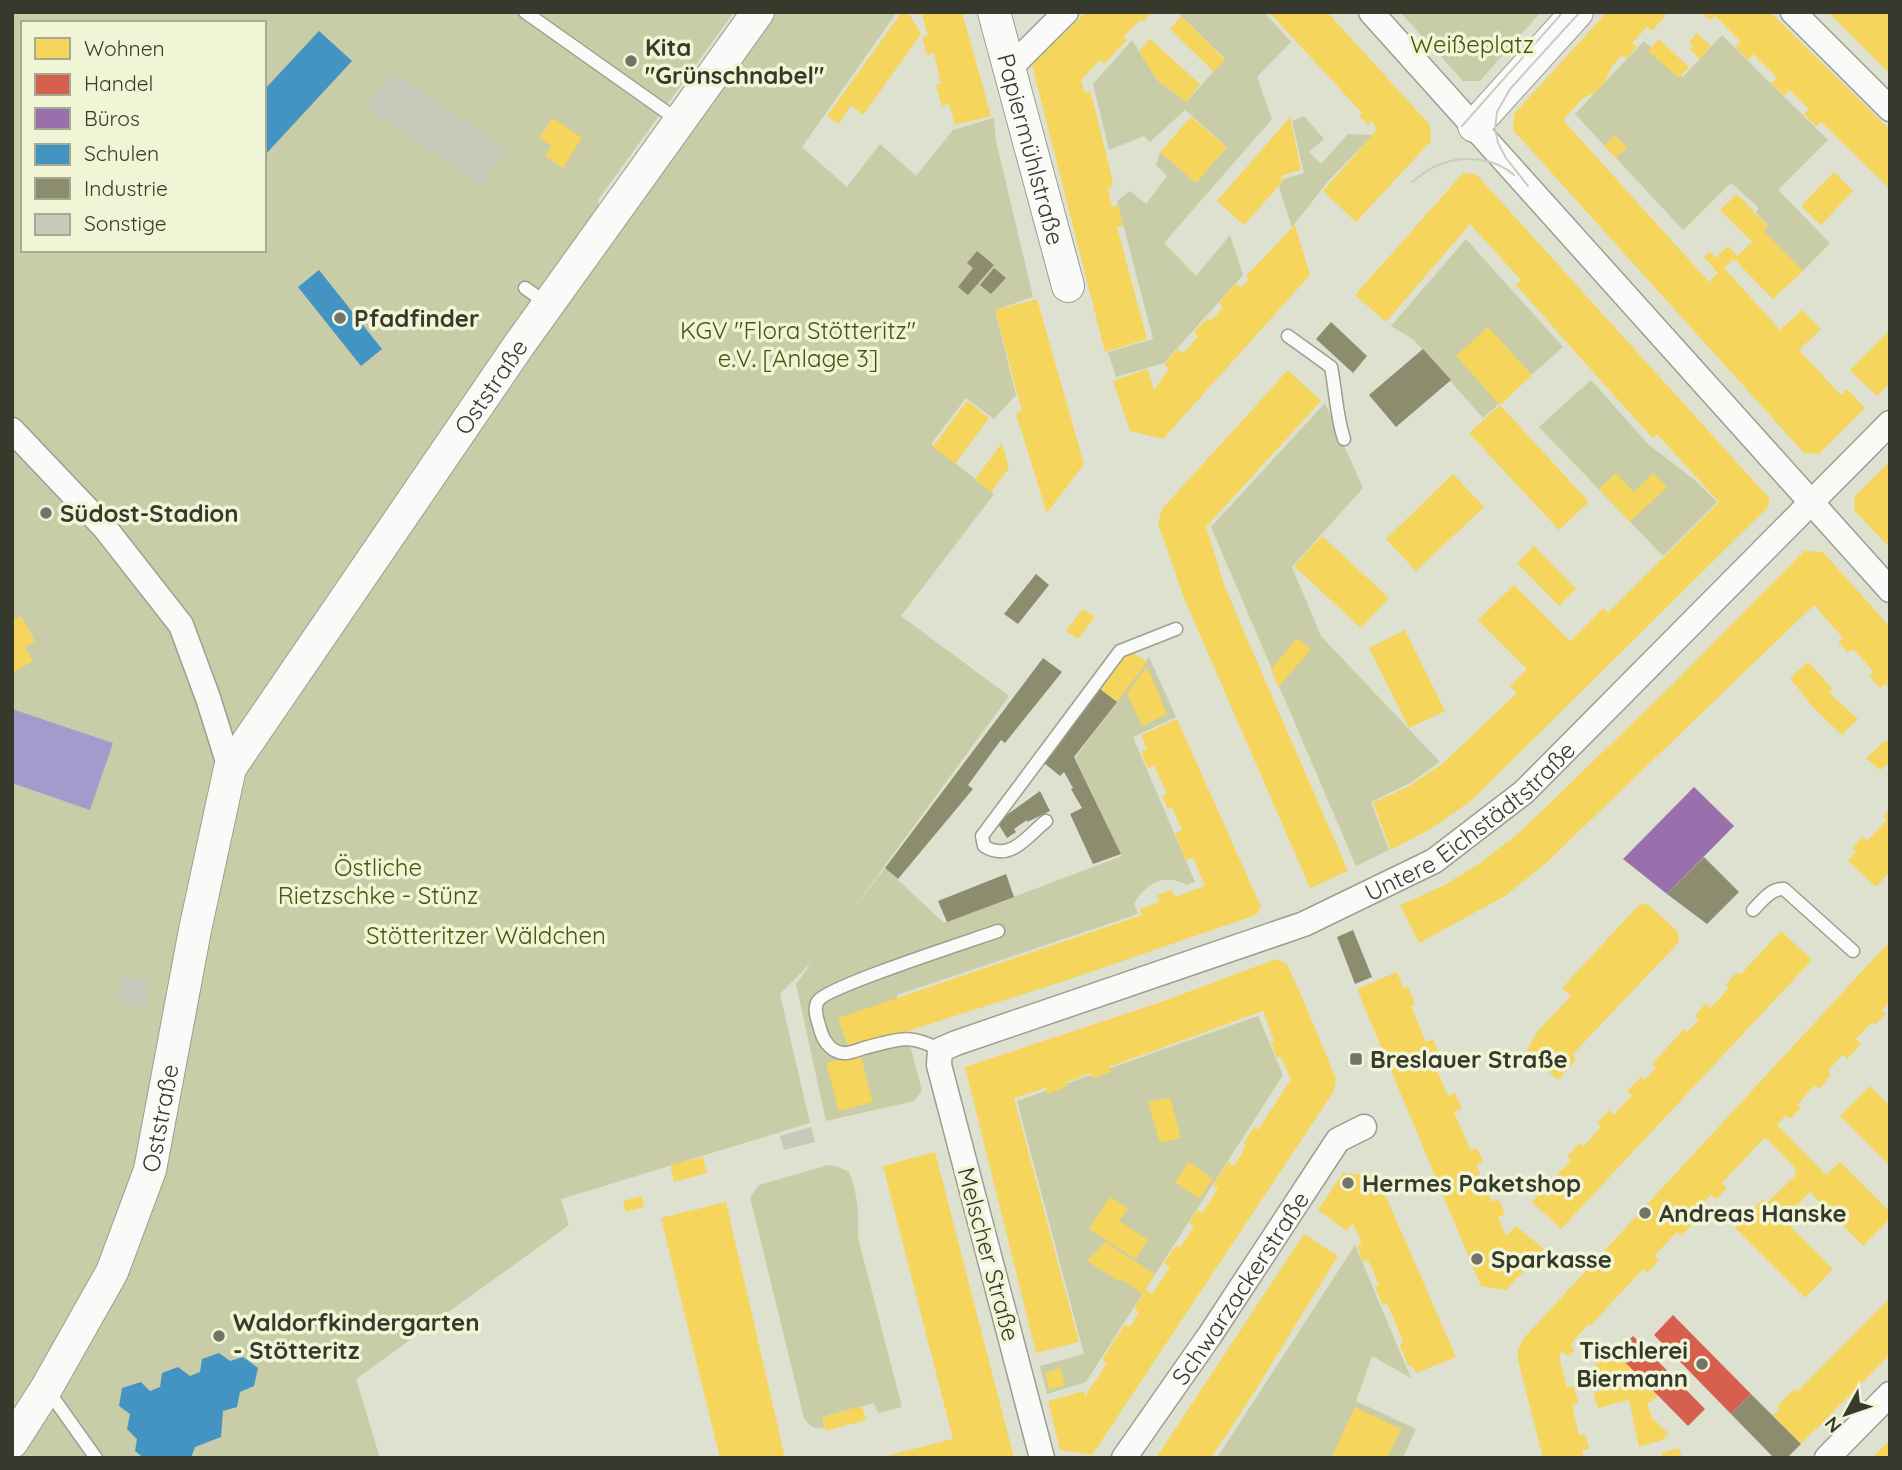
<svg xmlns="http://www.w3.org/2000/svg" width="1902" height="1470" font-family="Quicksand,sans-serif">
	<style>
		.green { fill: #c8cda7; fill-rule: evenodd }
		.water { fill: #a59acc }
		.homes { fill: #f6d55c }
		.shops { fill: #d6604d }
		.offices { fill: #9970ab }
		.schools { fill: #4393c3 }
		.industry { fill: #8c8c6e }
		.building { fill: #c7c9bb }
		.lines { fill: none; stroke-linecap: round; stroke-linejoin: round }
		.service-casing { stroke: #9c9e91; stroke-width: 15 }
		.minor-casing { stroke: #9c9e91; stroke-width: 27 }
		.tertiary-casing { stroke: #9c9e91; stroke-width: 34 }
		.service { stroke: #fafaf8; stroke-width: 12 }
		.minor { stroke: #fafaf8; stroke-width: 24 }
		.tertiary { stroke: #fafaf8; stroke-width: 32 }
		.tram { stroke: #cacbc6; stroke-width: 2 }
		.poi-dot { fill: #717466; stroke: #f0f5d6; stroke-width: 2.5 }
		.labels { text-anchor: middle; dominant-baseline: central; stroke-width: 7; stroke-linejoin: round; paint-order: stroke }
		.park-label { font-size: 24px; fill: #4d530c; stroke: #f0f5d6 }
		.poi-label { font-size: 24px; font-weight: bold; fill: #37392d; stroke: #f0f5d6; text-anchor: start }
		.street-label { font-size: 24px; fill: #37392d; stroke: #f0f5d6 }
	</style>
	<rect width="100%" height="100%" fill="#dee1d0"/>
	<g class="green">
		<path d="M12 12H734L598 200 606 236 771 12H897L802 147 847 187 880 144 916 176 953 130 994 118 996 141 1033 297 995 310 1016 395 994 419 966 398 931 444 994 494 901 616 1009 696 851 912 885 868 944 923 1122 856 1075 758 1149 657 1176 717 1133 737 1195 882 1187 885C1164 873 1146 882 1134 904L1138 914 897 995 922 1091 914 1101 826 1121 796 984 812 962 780 994 810 1123 561 1199 569 1225 356 1379 380 1458H12ZM23 23H264V250H23Z"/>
		<path d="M1177 12H1264L1291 42 1257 77 1272 119 1164 243 1196 276 1230 235 1243 275 1164 363 1116 377 1108 352 1153 339 1117 201 1130 191 1146 204 1167 176 1156 165 1160 152 1196 183 1227 147 1185 110 1150 142 1144 136 1109 150 1093 84 1132 40 1157 80 1186 102 1225 59Z"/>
		<path d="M1400 12H1541L1480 81H1463Z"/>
		<path d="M1722 35 1828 140 1778 190 1830 243 1803 271 1763 231 1768 225 1756 212 1759 208 1731 183 1683 230 1575 114 1644 41 1683 77Z"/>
		<path d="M1304 116 1324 139 1309 152 1321 164 1348 134 1373 135 1330 179 1292 227 1279 188 1284 179 1304 173 1292 121Z"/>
		<path d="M1466 239 1563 347 1483 418 1413 339 1391 326Z"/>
		<path d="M1591 380 1648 444 1697 482 1717 502 1663 556 1539 427Z"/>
		<path d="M1325 403 1363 488 1292 567 1321 636 1440 762 1410 783 1371 802 1389 850 1356 866 1211 527Z"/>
		<path d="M1258 1016 1283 1075 1086 1382 1047 1394 1040 1366 1084 1354 1017 1101Z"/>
		<path d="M828 1165 836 1166 849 1172C858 1194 859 1215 858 1238L902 1407 878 1413 874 1403 822 1417 825 1427C815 1430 810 1427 804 1418L750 1197 759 1185Z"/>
		<path d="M1355 1245 1411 1378 1372 1356 1356 1401 1416 1429 1403 1458H1217Z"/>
	</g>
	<path class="water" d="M12 709 113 743 90 810 12 783Z"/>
	<g class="homes">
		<path d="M902 12H908L921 34 863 115 851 105 839 124 827 116Z"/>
		<path d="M914 12H962L991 116 955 125 949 104 942 106 936 85 941 84 934 53 927 55 922 37 928 36 922 14 915 15Z"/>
		<path d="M1086 12H1153L1143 22 1141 19 1123 37 1127 40 1104 64 1100 60 1081 80 1085 93 1090 91 1095 109 1112 178 1113 187 1108 188 1112 207 1118 205 1123 226 1117 227 1147 339 1105 352 1032 65Z"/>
		<path d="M1269 12H1327L1430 125 1431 141 1356 222 1323 191 1377 130 1372 121 1368 125 1359 116 1362 113Z"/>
		<path d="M1607 12H1663L1666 15 1652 31 1647 27 1632 43 1637 47 1626 59 1622 55 1612 66 1605 82 1596 92 1582 99 1563 120 1709 282 1718 273 1704 257 1710 252 1715 258 1728 246 1737 256 1752 242 1720 210 1737 194 1768 226 1763 230 1803 271 1773 299 1734 259 1724 268 1780 330 1802 310 1821 329 1799 350 1841 395 1847 389 1865 408 1819 454 1804 453 1513 130 1514 114Z"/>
		<path d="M1702 12H1770L1890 130V189L1821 122 1816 126 1804 114 1809 109 1789 90 1784 96 1771 83 1777 78 1753 54 1748 60 1735 47 1741 42 1715 16 1710 20Z"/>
		<path d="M1828 12H1890V74Z"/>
		<path d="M1181 16 1225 60 1214 72 1170 29Z"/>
		<path d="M1697 33 1711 46 1700 59 1690 49 1693 46 1689 42Z"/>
		<path d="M1150 39 1200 84 1186 102 1157 80 1139 51Z"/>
		<path d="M1659 39 1689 67 1679 78 1648 51Z"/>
		<path d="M1191 117 1227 147 1196 183 1160 152Z"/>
		<path d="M1290 117 1301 170 1281 176 1283 181 1244 225 1217 201Z"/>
		<path d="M553 118 582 138 563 168 545 156 552 146 539 138Z"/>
		<path d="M1615 135 1627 147 1616 158 1604 146Z"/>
		<path d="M1834 172 1853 191 1821 225 1801 206Z"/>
		<path d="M1463 173 1476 174 1769 498V506L1471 801 1432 828 1391 850 1373 803 1409 786 1442 764 1517 693 1510 686 1527 669 1478 620 1514 585 1570 641 1603 608 1608 613 1719 502 1657 434 1653 438 1609 390 1516 285 1521 280 1470 224 1386 322 1355 295Z"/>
		<path d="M1295 225 1310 275 1163 439 1130 431 1113 381 1148 369 1154 390 1169 369 1164 364 1178 349 1183 353 1190 346 1198 336 1194 332 1207 318 1211 321 1223 307 1219 303 1236 283 1241 288 1249 279 1246 276Z"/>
		<path d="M1037 299 1084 464 1047 513 1016 414 1022 411 995 310Z"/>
		<path d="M1488 327 1532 375 1500 405 1456 356Z"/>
		<path d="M1890 330V383L1877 396 1850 370Z"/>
		<path d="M1288 370 1321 401 1206 527 1224 584 1241 625 1348 871 1310 888 1184 598 1158 523 1162 509Z"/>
		<path d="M967 401 989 418 955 464 933 447Z"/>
		<path d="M1500 405 1589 502 1559 530 1469 433Z"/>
		<path d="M1002 443 1009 468 991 492 975 479Z"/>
		<path d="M1890 461V548L1854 510 1855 496Z"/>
		<path d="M1616 473 1634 492 1653 473 1667 487 1630 522 1599 489Z"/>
		<path d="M1453 474 1484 507 1416 571 1386 539Z"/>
		<path d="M1322 536 1389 598 1361 628 1294 566Z"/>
		<path d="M1534 546 1576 589 1559 606 1517 563Z"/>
		<path d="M1804 551 1823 552 1890 627V689L1885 684 1880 688 1869 676 1874 672 1853 649 1848 653 1838 642 1843 638 1814 605 1545 864 1505 896 1419 943 1400 905 1443 886 1480 863 1519 833 1674 683Z"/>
		<path d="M1083 609 1095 617 1078 639 1066 631Z"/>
		<path d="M21 616 35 641 25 647 33 661 12 673V621Z"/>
		<path d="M1405 630 1445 711 1409 728 1369 648Z"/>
		<path d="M1297 638 1311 650 1278 687 1271 669Z"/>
		<path d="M1130 650 1147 662 1117 702 1100 689Z"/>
		<path d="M1808 662 1833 689 1829 693 1858 719 1842 735 1812 706 1790 678Z"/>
		<path d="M1147 667 1167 714 1142 726 1127 693Z"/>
		<path d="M1177 719 1261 907 1256 915 1067 980 849 1050 838 1018 1142 915 1140 909 1159 902 1157 895 1172 890 1175 897 1205 886 1193 857 1186 860 1175 833 1182 830 1172 807 1168 809 1162 796 1167 794 1154 765 1148 768 1141 752 1147 749 1141 735Z"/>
		<path d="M1886 740 1890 744V763L1880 770 1866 758Z"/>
		<path d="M1890 809V872L1876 887 1848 861 1856 852 1852 848 1863 836 1867 841 1887 820 1883 816Z"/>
		<path d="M1640 904 1649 905 1678 932 1679 942 1572 1055 1576 1059 1558 1080 1526 1052 1537 1032 1571 996 1562 988Z"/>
		<path d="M1781 931 1812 960 1561 1229 1532 1202 1540 1193 1536 1190 1548 1177 1552 1180 1571 1160 1567 1156 1580 1143 1584 1146 1601 1127 1597 1123 1609 1110 1614 1115 1632 1095 1627 1091 1641 1077 1645 1080 1656 1068 1652 1064 1684 1029 1687 1032 1699 1019 1695 1016 1706 1003 1711 1008 1729 988 1725 985 1737 972 1740 975Z"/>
		<path d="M1890 941V1002L1882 1010 1886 1013 1875 1025 1872 1022 1856 1039 1861 1044 1847 1059 1843 1054 1828 1071 1831 1075 1819 1089 1815 1085 1797 1105 1801 1108 1790 1119 1786 1115 1777 1125 1826 1175 1840 1162 1890 1212V1219L1863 1246 1810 1192 1783 1219 1833 1269 1805 1298 1735 1228 1763 1199 1767 1203 1797 1174 1794 1171 1796 1169 1765 1137 1722 1183 1727 1188 1716 1199 1711 1195 1687 1221 1692 1225 1681 1236 1677 1232 1654 1256 1659 1260 1647 1273 1643 1269 1590 1326 1588 1324 1571 1344 1574 1351 1569 1356 1562 1352 1559 1356 1567 1388 1574 1386 1578 1403 1572 1405 1579 1435 1585 1434 1589 1449 1582 1450 1584 1458H1543L1518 1360V1349L1524 1338Z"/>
		<path d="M1276 959 1287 964 1308 1011 1336 1079 1334 1091 1092 1455 1060 1450 1048 1401 1084 1391 1085 1396 1107 1363 1102 1360 1125 1324 1130 1327 1139 1312 1134 1308 1143 1294 1121 1279 1120 1282 1087 1261 1105 1242 1155 1274 1145 1290 1152 1294 1170 1267 1164 1263 1176 1245 1180 1248 1194 1226 1189 1223 1197 1210 1202 1213 1218 1188 1213 1185 1228 1162 1234 1166 1246 1146 1243 1144 1254 1127 1258 1130 1291 1079 1281 1057 1277 1058 1271 1043 1274 1041 1263 1011 1109 1067 1111 1072 1092 1078 1090 1073 1065 1083 1066 1087 1048 1094 1046 1088 1014 1098 1079 1342 1036 1353 965 1067 1164 1001Z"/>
		<path d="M1397 972 1403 988 1408 987 1415 1004 1411 1006 1426 1042 1433 1039 1440 1056 1432 1059 1448 1096 1455 1093 1462 1109 1454 1112 1471 1151 1477 1148 1483 1162 1476 1165 1492 1202 1499 1199 1505 1215 1498 1217 1506 1236 1516 1226 1544 1249 1506 1290 1481 1286 1357 989Z"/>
		<path d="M860 1054 873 1102 839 1111 826 1063Z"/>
		<path d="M1870 1086 1890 1106V1166L1840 1116Z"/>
		<path d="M1170 1098 1181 1138 1160 1143 1148 1102Z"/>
		<path d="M935 1152 1014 1458H878L953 1439 883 1166Z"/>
		<path d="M703 1157 707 1173 674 1182 670 1165Z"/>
		<path d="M1189 1162 1213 1179 1199 1199 1175 1182Z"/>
		<path d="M1343 1173 1377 1176 1456 1357 1416 1373 1413 1367 1408 1365 1400 1346 1403 1341 1387 1303 1383 1305 1375 1287 1379 1285 1373 1271 1368 1260 1363 1262 1357 1246 1362 1244 1353 1223 1347 1231 1318 1210Z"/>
		<path d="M642 1196 644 1207 626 1212 623 1201Z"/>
		<path d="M1110 1197 1128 1208 1119 1221 1148 1240 1136 1259 1089 1229Z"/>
		<path d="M726 1202 750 1306 785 1458H720L661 1218Z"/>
		<path d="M1304 1234 1338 1256 1250 1399 1211 1458H1156Z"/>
		<path d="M1890 1298V1355L1801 1444 1773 1415 1780 1409 1777 1406 1794 1389 1797 1392Z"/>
		<path d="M1618 1355 1658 1396 1647 1404 1652 1418 1669 1434 1662 1440 1639 1447 1629 1400 1598 1408 1593 1393 1624 1383 1615 1373 1600 1377 1594 1360Z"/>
		<path d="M1060 1368 1065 1385 1049 1390 1045 1373Z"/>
		<path d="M862 1406 866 1420 826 1431 822 1417Z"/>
		<path d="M1355 1407 1401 1429 1387 1458H1331Z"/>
		<path d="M1890 1440V1458H1872Z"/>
		<path d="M1679 1448 1682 1458H1662L1661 1453Z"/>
	</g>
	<g class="shops">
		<path d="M1673 1315 1751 1394 1731 1414 1654 1335Z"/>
		<path d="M1633 1336 1705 1409 1688 1426 1616 1353Z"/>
	</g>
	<path class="offices" d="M1694 787 1734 826 1667 894 1623 859Z"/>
	<g class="schools">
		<path d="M319 31 352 61 264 156V90Z"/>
		<path d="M319 270 382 349 361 366 298 287Z"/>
		<path d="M219 1353 230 1361 243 1357 258 1368 254 1386 240 1392 237 1407 223 1411 221 1437 195 1447 191 1458H144L135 1451 137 1439 127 1429 130 1414 119 1406 122 1388 141 1382 150 1391 160 1387 162 1373 178 1367 190 1376 200 1372 202 1359Z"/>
	</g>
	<g class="industry">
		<path d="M977 251 994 265 968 295 958 287 973 268 967 263Z"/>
		<path d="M994 268 1006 278 991 294 980 285Z"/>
		<path d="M1331 322 1367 356 1353 373 1316 339Z"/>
		<path d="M1423 349 1451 380 1396 427 1369 395Z"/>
		<path d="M1036 574 1049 585 1018 624 1004 614Z"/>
		<path d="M1043 658 1062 672 1005 743 1001 740 968 785 973 789 898 879 885 868Z"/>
		<path d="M1100 689 1117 702 1074 757 1121 854 1093 864 1070 814 1082 808 1071 789 1073 788 1064 772 1060 776 1044 763Z"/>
		<path d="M1040 791 1050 811 1027 822V820L1014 829 1016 832 1007 838 997 822Z"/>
		<path d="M1704 857 1739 892 1707 924 1667 894Z"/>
		<path d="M1006 874 1014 897 947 922 938 901Z"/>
		<path d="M1353 930 1372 977 1355 984 1337 937Z"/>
		<path d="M1751 1394 1801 1444 1787 1458H1774L1731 1414Z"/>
	</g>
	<g class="building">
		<path d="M392 71 505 149 481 184 367 107Z"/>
		<path d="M123 976 150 981 146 1008 119 1003Z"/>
		<path d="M811 1127 815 1142 784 1150 780 1136Z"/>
	</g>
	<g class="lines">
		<defs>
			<g id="service">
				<path d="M525 12 679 121"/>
				<path d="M525 288 548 304"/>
				<path d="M1288 336 1331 367C1336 392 1336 415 1344 439"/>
				<path d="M1046 821C1028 835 1011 863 984 846L982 836 1120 651 1176 629"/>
				<path d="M1753 910C1762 901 1771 888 1784 889L1853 951"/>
				<path d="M940 1050C909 1032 897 1040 864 1048 858 1050 849 1054 843 1053 832 1052 824 1042 821 1032 819 1023 812 1010 818 1001 826 987 973 940 998 931"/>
				<path d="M47 1389 96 1458"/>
			</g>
			<g id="minor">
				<path d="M1371 12 1890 590"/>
				<path d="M1793 12 1890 109"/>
				<path d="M1010 68 1066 12"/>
				<path d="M12 430 105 528 181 625 208 698 230 768"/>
				<path id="s1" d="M1042 1458 939 1065 940 1050 956 1043 1304 924 1434 861 1524 792 1890 423"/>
				<path id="s2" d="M1124 1458 1210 1335 1338 1140 1364 1127"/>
				<path d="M1827 1458 1890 1394"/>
			</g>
			<g id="tertiary">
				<path id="s3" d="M994 12 1068 286"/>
				<path d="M1474 126 1577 12"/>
				<path id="s4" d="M12 1442 46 1389 112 1272 150 1170 195 930 230 768 519 345 758 12"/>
			</g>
		</defs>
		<use href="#service" class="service-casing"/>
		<use href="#minor" class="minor-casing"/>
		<use href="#tertiary" class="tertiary-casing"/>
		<use href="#service" class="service"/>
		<use href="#minor" class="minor"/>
		<use href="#tertiary" class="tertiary"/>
		<g class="tram">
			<path d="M1462 126 1563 12"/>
			<path d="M1412 182C1421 175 1430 167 1441 164 1465 155 1495 158 1514 175"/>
			<path d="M1528 186 1506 158 1498 143 1495 129 1497 112 1510 89 1580 12"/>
		</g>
	</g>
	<g class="poi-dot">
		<circle cx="631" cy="61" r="7"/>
		<circle cx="340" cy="318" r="7"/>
		<circle cx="46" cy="513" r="7"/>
		<rect x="1349" y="1052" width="14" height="14" rx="3.5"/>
		<circle cx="1348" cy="1183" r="7"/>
		<circle cx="1645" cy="1213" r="7"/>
		<circle cx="1477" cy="1259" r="7"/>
		<circle cx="219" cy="1336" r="7"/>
		<circle cx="1702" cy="1364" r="7"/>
	</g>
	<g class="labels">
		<g class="park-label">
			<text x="1472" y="44">Weißeplatz</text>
			<text x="798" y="330">KGV "Flora Stötteritz"<tspan x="798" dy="28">e.V. [Anlage 3]</tspan></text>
			<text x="378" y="867">Östliche<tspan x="378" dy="28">Rietzschke - Stünz</tspan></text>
			<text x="486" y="935">Stötteritzer Wäldchen</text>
		</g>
		<g class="poi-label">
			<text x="645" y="47">Kita<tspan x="645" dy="28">"Grünschnabel"</tspan></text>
			<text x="354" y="318">Pfadfinder</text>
			<text x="60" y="513">Südost-Stadion</text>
			<text x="1370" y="1059">Breslauer Straße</text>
			<text x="1362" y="1183">Hermes Paketshop</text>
			<text x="1659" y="1213">Andreas Hanske</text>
			<text x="1491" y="1259">Sparkasse</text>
			<text x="233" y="1322">Waldorfkindergarten<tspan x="233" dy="28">- Stötteritz</tspan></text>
			<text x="1688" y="1350" text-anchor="end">Tischlerei<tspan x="1688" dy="28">Biermann</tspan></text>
		</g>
		<g class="street-label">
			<text stroke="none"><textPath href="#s3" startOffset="142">Papiermühlstraße</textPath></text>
			<text stroke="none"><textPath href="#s4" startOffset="1178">Oststraße</textPath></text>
			<text stroke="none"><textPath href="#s1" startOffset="1003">Untere Eichstädtstraße</textPath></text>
			<text stroke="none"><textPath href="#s4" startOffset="359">Oststraße</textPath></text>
			<text transform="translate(989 1254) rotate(75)">Melscher Straße</text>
			<text stroke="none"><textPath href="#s2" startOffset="206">Schwarzackerstraße</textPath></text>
		</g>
	</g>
	<rect width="1902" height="1470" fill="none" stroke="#37392d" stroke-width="28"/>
	<rect x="21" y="21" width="245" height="231" fill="#f0f5d6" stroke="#a6aa92" stroke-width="2"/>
	<rect x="35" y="38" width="35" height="21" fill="#f6d55c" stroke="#a6aa92" stroke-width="2"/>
	<text x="84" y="56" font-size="21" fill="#37392d">Wohnen</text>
	<rect x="35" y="74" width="35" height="21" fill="#d6604d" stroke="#a6aa92" stroke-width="2"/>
	<text x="84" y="91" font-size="21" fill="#37392d">Handel</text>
	<rect x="35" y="108" width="35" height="21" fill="#9970ab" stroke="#a6aa92" stroke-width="2"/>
	<text x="84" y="126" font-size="21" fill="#37392d">Büros</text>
	<rect x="35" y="144" width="35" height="21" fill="#4393c3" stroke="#a6aa92" stroke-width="2"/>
	<text x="84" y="161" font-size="21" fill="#37392d">Schulen</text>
	<rect x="35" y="178" width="35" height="21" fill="#8c8c6e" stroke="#a6aa92" stroke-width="2"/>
	<text x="84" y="196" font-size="21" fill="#37392d">Industrie</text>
	<rect x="35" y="214" width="35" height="21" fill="#c7c9bb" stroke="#a6aa92" stroke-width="2"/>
	<text x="84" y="231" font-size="21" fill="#37392d">Sonstige</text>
	<g transform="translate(1846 1414) rotate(230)" stroke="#f0f5d6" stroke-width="5" paint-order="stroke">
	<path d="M0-5L12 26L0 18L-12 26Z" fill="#37392d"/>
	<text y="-10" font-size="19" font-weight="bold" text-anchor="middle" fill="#37392d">N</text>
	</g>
</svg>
